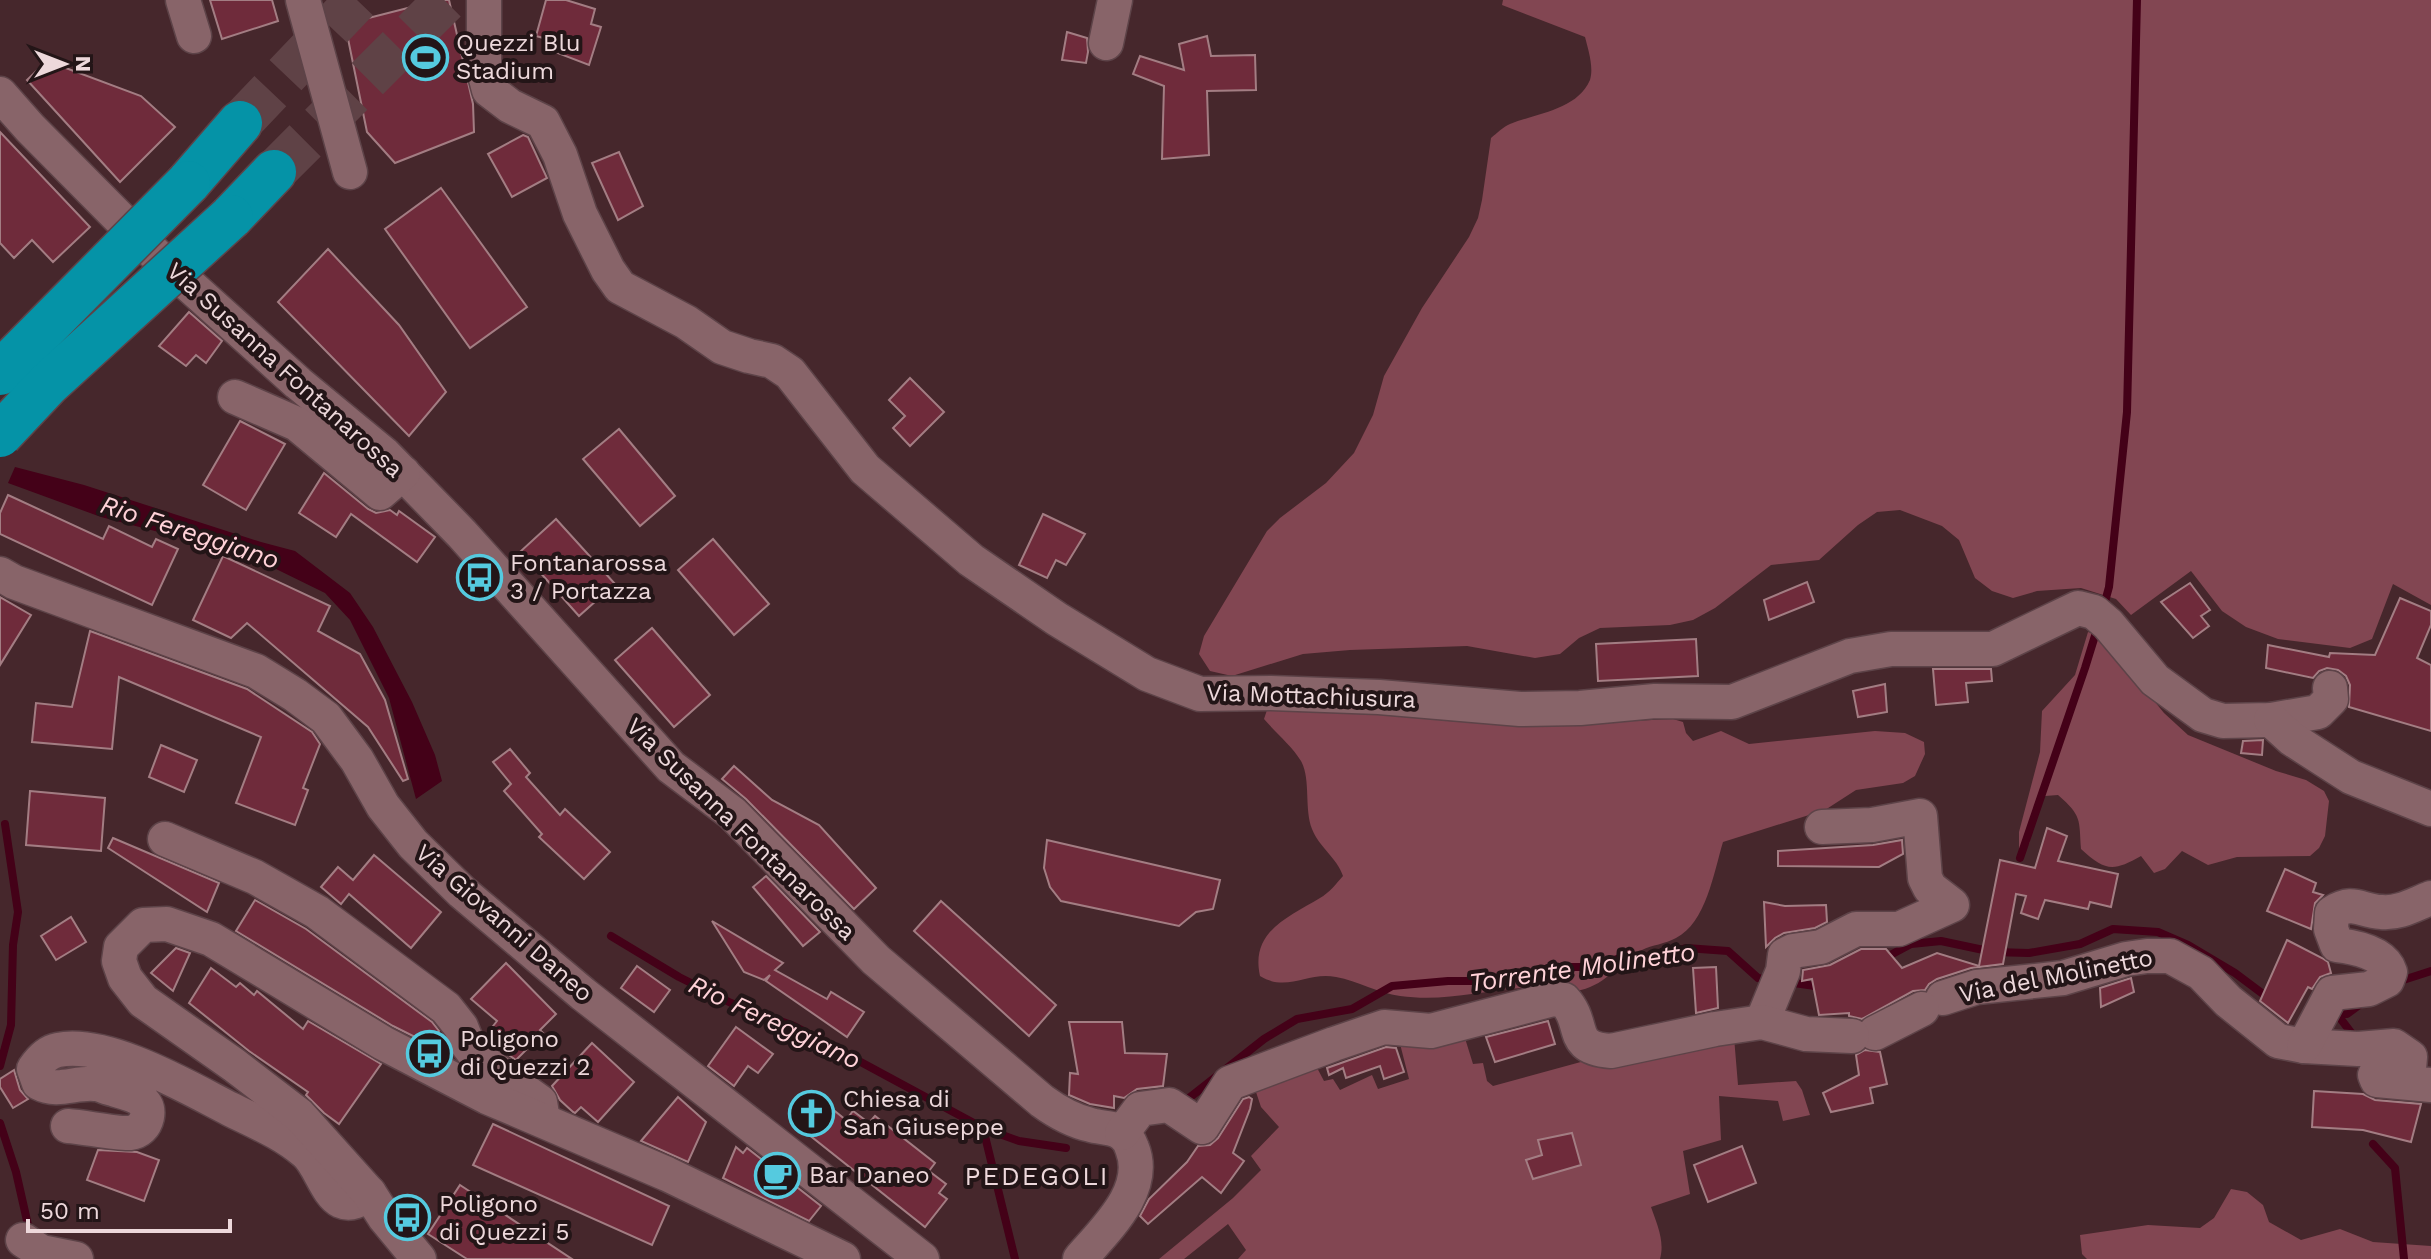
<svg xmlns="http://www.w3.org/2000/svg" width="2431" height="1259" font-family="'Work Sans',sans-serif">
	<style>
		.green { fill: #824652 }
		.water { fill: #440118 }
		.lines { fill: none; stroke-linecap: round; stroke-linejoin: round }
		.stream { stroke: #440118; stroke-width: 8 }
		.building { fill: #6f2b3b; stroke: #a37d83; stroke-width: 2 }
		.highway-tunnel { stroke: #5f4246; stroke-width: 44; stroke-dasharray: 44 22; stroke-linecap: butt }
		.minor-casing { stroke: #5d4348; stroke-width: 37 }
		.highway-casing { stroke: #5d4348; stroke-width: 47 }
		.minor { stroke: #886469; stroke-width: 34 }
		.highway { stroke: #0593a7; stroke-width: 44 }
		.highway-bridge-casing { stroke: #5d4348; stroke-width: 47; stroke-linecap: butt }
		.highway-bridge { stroke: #0593a7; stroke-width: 44 }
		.labels { text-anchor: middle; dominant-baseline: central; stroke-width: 8; stroke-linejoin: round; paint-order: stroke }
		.poi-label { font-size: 24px; fill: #edd8db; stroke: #231517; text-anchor: start }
		.street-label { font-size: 24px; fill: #edd8db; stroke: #231517 }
		.water-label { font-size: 26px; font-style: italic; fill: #ffd2d8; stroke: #231517 }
		.neighbourhood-label { font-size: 26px; letter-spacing: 2px; fill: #edd8db; stroke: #231517 }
	</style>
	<rect width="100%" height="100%" fill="#46272c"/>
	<g class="green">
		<path d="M1503 0H2431V605L2393 584 2372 639 2350 648 2278 639 2246 627 2222 611 2191 571 2131 615 2116 599 2081 588 2037 591 2013 598 1992 591 1975 578 1959 540 1942 526 1900 510 1877 512 1858 525 1819 560 1771 565 1715 608 1693 620 1670 625 1600 628 1579 638 1560 654 1535 658 1467 646 1350 650 1303 654 1232 676 1210 671 1199 654 1204 636 1267 531 1280 518 1326 483 1354 453 1373 415 1384 376 1422 308 1469 237 1478 218 1482 200 1491 138C1497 133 1503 127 1510 124 1537 113 1577 110 1590 80 1594 67 1588 49 1585 37L1502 5Z"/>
		<path d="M2088 632 2098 635 2106 642 2164 713 2188 735 2276 771 2306 780 2324 791 2329 801 2325 836 2319 848 2310 856 2237 857 2208 865 2182 851 2165 869 2154 873 2141 856C2113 872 2105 871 2081 849 2079 819 2082 816 2058 795L2045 796 2038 806 2029 844 2019 852V832L2040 752 2042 711 2075 675Z"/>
		<path d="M1316 706 1448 721 1566 724 1673 719 1683 722 1686 733 1693 741 1721 731 1749 744 1875 731 1905 733 1924 742 1925 754 1915 776 1903 783 1856 790 1825 810 1723 842C1714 872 1706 923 1676 938 1665 944 1652 945 1642 950 1620 962 1607 984 1581 990 1560 995 1542 986 1521 988 1479 991 1444 1002 1400 996 1378 993 1358 981 1336 977 1308 971 1288 993 1260 976 1250 931 1289 917 1320 898 1329 893 1336 884 1343 876 1337 858 1319 847 1312 829 1304 809 1311 779 1301 761 1292 746 1275 732 1264 719L1267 710Z"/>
		<path d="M1464 1035 1473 1064 1483 1063 1487 1081 1493 1086 1588 1060 1734 1037 1738 1085 1796 1081 1802 1090 1810 1115 1783 1121 1778 1101 1719 1096 1721 1140 1683 1151 1690 1194 1651 1207C1657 1224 1665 1241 1660 1259H1238L1246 1250 1228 1224 1184 1259H1159L1233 1198 1261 1170 1251 1156 1279 1127 1261 1107 1256 1092 1315 1064 1324 1081 1333 1079 1340 1090 1372 1075 1378 1089 1409 1079 1398 1036Z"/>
		<path d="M2231 1189 2247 1192 2263 1205 2269 1222 2301 1240 2340 1229 2373 1242 2431 1246V1259H2087L2082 1254 2080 1235 2148 1225 2200 1228 2214 1218Z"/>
	</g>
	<path class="water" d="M15 467 84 485 261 542 295 551 350 593 373 627 412 702 435 755 442 781 416 799 389 698 350 620 325 593 276 569 224 549 101 517 8 483Z"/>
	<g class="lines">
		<g class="stream">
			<path d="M2103 609 2109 587 2127 412 2137 0"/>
			<path d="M2020 858 2085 668 2098 626"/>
			<path d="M611 936 679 977 731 1003 794 1026 983 1128 1019 1141 1066 1148"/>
			<path d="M1881 960 1911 944 1941 941 1993 952 2029 953 2080 944 2113 929 2158 932 2188 945 2235 973 2271 1000"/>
			<path d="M1787 982 1815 986 1821 985"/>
			<path d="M2397 982 2431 971"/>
			<path d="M2331 1014H2347L2362 1003"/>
			<path d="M2337 1014 2356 1039"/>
			<path d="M0 1066 11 1025 13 945 18 912 5 824"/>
			<path d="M1184 1102 1264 1039 1297 1019 1352 1009 1392 986 1448 981H1505L1552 967H1593L1623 957H1653L1686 948 1728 951 1758 978 1770 980"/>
			<path d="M0 1123 16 1172 30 1234"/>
			<path d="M983 1128 1015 1259"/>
			<path d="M2373 1144 2395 1168 2404 1259"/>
		</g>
	</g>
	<g class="building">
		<path d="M210 0H272L278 21 222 39Z"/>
		<path d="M439 0H449L473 104 474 132 395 163 367 132 345 24Z"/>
		<path d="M546 0H566L595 9 591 24 601 27 589 65 555 52 558 42 536 36Z"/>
		<path d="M1067 32 1087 38 1088 52 1086 63 1062 60Z"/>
		<path d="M1207 36 1211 56 1255 55 1256 90 1207 91 1209 155 1162 159 1164 86 1133 74 1140 56 1184 70 1179 44Z"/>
		<path d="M47 61 141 96 175 127 120 182 27 80Z"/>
		<path d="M0 132 90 227 53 262 32 240 14 258 0 243Z"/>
		<path d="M523 135 528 137 547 178 512 197 488 154Z"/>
		<path d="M619 152 643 206 618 220 592 163Z"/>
		<path d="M441 188 527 307 470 348 385 229Z"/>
		<path d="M328 249 399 325 446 392 409 436 278 302Z"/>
		<path d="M189 312 222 341 206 363 196 355 186 366 159 346Z"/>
		<path d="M910 378 944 412 910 446 893 428 905 416 889 400Z"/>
		<path d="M240 421 285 444 246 510 203 485Z"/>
		<path d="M619 429 675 496 640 526 583 459Z"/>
		<path d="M324 473 368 509 376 513 390 510 397 515 399 511 435 537 417 562 351 514 336 537 299 513Z"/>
		<path d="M8 495 103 539 109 526 152 547 156 539 178 549 152 605 0 534V513Z"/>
		<path d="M1043 514 1085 534 1066 565 1056 560 1047 578 1019 565Z"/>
		<path d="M556 519 615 584 579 616 521 551Z"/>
		<path d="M713 539 769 604 734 635 678 570Z"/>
		<path d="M223 556 330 606 318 631 360 654 385 700 408 779 403 781 368 727 247 623 231 638 193 620Z"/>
		<path d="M1807 582 1814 602 1769 620 1764 600Z"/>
		<path d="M2190 583 2210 610 2201 616 2209 626 2193 638 2161 602Z"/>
		<path d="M0 597 31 615 0 665Z"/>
		<path d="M2400 598 2431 611V625L2417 658 2431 665V731L2349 707 2350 685 2346 676 2338 670 2327 668 2319 671 2313 678 2266 668 2268 645 2329 657 2330 653 2375 655Z"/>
		<path d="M652 628 710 695 674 727 615 660Z"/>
		<path d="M90 631 247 689 312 732 320 744 303 788 308 790 295 825 236 803 261 737 119 677 112 749 32 742 36 703 72 707Z"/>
		<path d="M1696 639 1698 676 1598 681 1596 644Z"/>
		<path d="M1933 669H1991L1992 681 1966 683 1968 702 1936 705Z"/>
		<path d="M1885 684 1887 712 1858 717 1853 691Z"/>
		<path d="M2243 741 2263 740 2262 755 2241 753Z"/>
		<path d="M161 745 197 760 184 792 149 777Z"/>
		<path d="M510 749 530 773 526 777 560 815 565 809 610 852 584 879 539 837 542 834 504 791 511 784 493 762Z"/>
		<path d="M734 766 772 800 819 825 876 888 854 909 746 799 722 779Z"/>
		<path d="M30 791 105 798 101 851 26 845Z"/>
		<path d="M2047 828 2067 836 2058 861 2118 874 2111 907 2090 902 2088 909 2045 900 2038 919 2021 913 2026 896 2016 894 2003 964 1971 968 1937 979 1929 984 1925 990 1913 991 1862 1019 1849 1016V1013L1819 1015 1812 979 1802 981 1803 970 1830 965 1861 949H1886L1902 968 1937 953 1979 966 2000 860 2035 868Z"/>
		<path d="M113 838 219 883 207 912 108 848Z"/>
		<path d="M1047 840 1220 880 1213 909 1196 912 1179 926 1061 901 1050 887 1044 868Z"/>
		<path d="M1902 840 1903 854 1879 867 1778 866V851L1873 845Z"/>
		<path d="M374 855 441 912 411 948 349 894 341 904 321 887 338 867 353 880Z"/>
		<path d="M2285 869 2316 883 2313 892 2323 895 2315 903 2311 929 2267 911Z"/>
		<path d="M766 876 820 932 803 946 753 887Z"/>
		<path d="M255 900 306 929 432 1022 439 1031 429 1044 393 1026 236 931Z"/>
		<path d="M941 901 1056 1005 1029 1036 914 931Z"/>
		<path d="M1764 902 1785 906 1826 905 1827 922 1815 928 1784 933 1775 938 1766 947Z"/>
		<path d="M71 917 86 942 56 960 41 936Z"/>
		<path d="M712 921 783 963 775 970 827 999 831 992 864 1012 847 1037 766 981 770 975 764 980 744 972Z"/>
		<path d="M2287 940 2322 958 2328 962 2331 973 2320 977 2312 989 2308 987 2288 1023 2260 1001Z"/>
		<path d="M176 948 190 953 173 991 151 973Z"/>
		<path d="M506 963 556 1014 540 1030 543 1033 516 1060 491 1043 486 1035 497 1021 471 999Z"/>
		<path d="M637 966 670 990 654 1012 621 988Z"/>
		<path d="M1716 967 1718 1008 1696 1013 1693 968Z"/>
		<path d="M211 968 236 987 240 983 254 995 257 991 303 1029 308 1021 381 1064 339 1124 324 1113 306 1095 308 1092 249 1051 189 1003Z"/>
		<path d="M2131 978 2134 992 2101 1007 2100 988Z"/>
		<path d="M1548 1021 1555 1044 1495 1062 1486 1037Z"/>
		<path d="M1069 1022H1122L1125 1053 1167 1054 1163 1086 1137 1089 1124 1098 1114 1096V1108L1090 1104 1069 1095 1070 1073 1078 1074Z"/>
		<path d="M736 1027 773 1054 758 1073 748 1066 734 1086 708 1066Z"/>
		<path d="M592 1043 634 1082 598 1122 581 1107 575 1113 573 1112 560 1100 552 1086Z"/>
		<path d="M1386 1047 1396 1048 1404 1072 1384 1079 1380 1066 1346 1078 1343 1068 1329 1075 1327 1068Z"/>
		<path d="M1865 1050 1880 1052 1887 1084 1870 1088 1873 1103 1831 1112 1823 1093 1859 1075 1856 1055Z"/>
		<path d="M14 1070 20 1090 28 1099 13 1108 0 1087V1079Z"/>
		<path d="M2314 1091 2363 1094 2375 1100 2421 1104 2411 1142 2363 1130 2312 1127Z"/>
		<path d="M678 1097 706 1122 688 1162 641 1141Z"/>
		<path d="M1249 1097 1252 1099 1250 1109 1233 1153 1244 1161 1221 1193 1202 1177 1148 1224 1140 1216 1149 1199 1187 1162 1198 1146 1210 1145 1218 1138 1243 1099Z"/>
		<path d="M820 1099 846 1120 853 1111 869 1123 875 1116 935 1163 929 1171 946 1184 939 1193 947 1199 925 1227 798 1126Z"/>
		<path d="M493 1124 669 1206 652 1245 473 1165Z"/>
		<path d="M1572 1133 1581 1165 1533 1179 1526 1160 1542 1155 1538 1140Z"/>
		<path d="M1742 1146 1756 1183 1708 1202 1694 1165Z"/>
		<path d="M736 1147 743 1153 747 1148 821 1206 809 1221 723 1178Z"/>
		<path d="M98 1150 137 1152 159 1160 144 1201 87 1180Z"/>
		<path d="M460 1185 572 1259H467L428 1234Z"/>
	</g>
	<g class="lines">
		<g class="highway-tunnel">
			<path d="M240 123 357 0"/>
			<path d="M274 172 446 0"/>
		</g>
		<defs>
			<g id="minor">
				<path d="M183 0 194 36"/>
				<path d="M303 0 350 172"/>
				<path d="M484 0V71L489 90 510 106 543 122 560 155 580 214 608 270 620 287 686 322 722 347 749 356 772 361 790 373 865 469 971 560 1057 619 1147 674 1200 694 1271 693 1379 697 1520 709 1580 708 1655 701 1732 702 1850 656 1891 649H1993L2078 608 2094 612 2108 624 2155 680 2203 715 2223 721 2271 720 2318 712 2331 699 2330 688"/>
				<path d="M1106 43 1115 0"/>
				<path d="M0 94 30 128 157 256 298 383 384 454 462 534 671 767 732 813 876 960 1042 1101C1057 1112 1073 1121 1091 1125 1101 1128 1113 1127 1121 1133 1126 1136 1130 1142 1132 1148 1149 1190 1105 1230 1080 1259"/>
				<path d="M235 397 297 424 380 493 403 473"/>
				<path d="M0 574 14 582 256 671 295 695 326 718 357 760 383 806 413 844 462 892 583 994 922 1259"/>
				<path d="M2271 720 2292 739 2351 777 2431 809"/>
				<path d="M165 839 255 877 317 912 446 1008 461 1027 468 1045 477 1057 540 1102 542 1114"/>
				<path d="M1943 998 1977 987 2063 978 2126 959 2147 956H2170L2201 973 2228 1001 2278 1041 2304 1046 2358 1049 2394 1046 2410 1057 2409 1069 2378 1072 2375 1075 2377 1080 2431 1085"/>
				<path d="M1762 1022 1783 971 1785 955 1793 951 1821 947 1856 929H1899L1952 905 1930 888 1925 878 1920 816 1872 825 1822 827"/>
				<path d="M1875 1033 1922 1009"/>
				<path d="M2304 1046 2332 993 2369 989 2387 980 2390 972C2384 953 2355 947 2337 945L2331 929 2332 913C2354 899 2360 911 2381 912 2399 914 2415 904 2431 898"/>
				<path d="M68 1126C84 1127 117 1134 130 1133 139 1132 145 1126 147 1117 151 1097 127 1094 113 1089 107 1088 100 1084 95 1084 75 1082 58 1093 39 1083L34 1069C40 1060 47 1052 58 1050 107 1040 187 1087 230 1109 256 1122 283 1133 305 1152 319 1163 326 1194 341 1201 352 1206 360 1199 369 1193"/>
				<path d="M1122 1133 1140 1109 1169 1105 1202 1127 1230 1083 1334 1044 1384 1027 1431 1031 1553 999 1564 1000C1587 1025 1567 1048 1611 1051L1715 1029 1762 1022 1806 1034 1852 1036"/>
				<path d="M23 1240 41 1252 76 1259"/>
				<path d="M419 1259 385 1218 369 1193 299 1115 234 1065 143 1001 125 978 119 961 121 947 143 925 167 924 211 939 383 1043 487 1097 667 1174 843 1259"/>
			</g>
			<g id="highway">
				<path d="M188 183 240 123"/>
				<path d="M231 217 274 172"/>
			</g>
		</defs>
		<use href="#minor" class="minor-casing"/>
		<use href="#highway" class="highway-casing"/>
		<use href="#minor" class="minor"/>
		<use href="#highway" class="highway"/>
		<defs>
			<g id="highway-bridge">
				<path d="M0 373 188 183"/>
				<path d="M0 435 48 384 231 217"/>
			</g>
		</defs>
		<use href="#highway-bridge" class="highway-bridge-casing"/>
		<use href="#highway-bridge" class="highway-bridge"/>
	</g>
	<defs>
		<symbol id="stadium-ring" viewBox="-11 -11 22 22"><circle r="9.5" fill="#231517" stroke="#55cadf" stroke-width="1.5"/><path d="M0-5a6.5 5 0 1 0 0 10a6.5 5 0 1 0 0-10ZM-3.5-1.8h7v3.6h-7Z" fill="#55cadf"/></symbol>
		<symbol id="bus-ring" viewBox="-11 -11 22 22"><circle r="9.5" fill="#231517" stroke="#55cadf" stroke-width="1.5"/><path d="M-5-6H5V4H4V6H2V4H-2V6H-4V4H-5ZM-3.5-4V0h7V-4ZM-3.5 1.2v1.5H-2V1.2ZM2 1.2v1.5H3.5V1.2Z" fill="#55cadf"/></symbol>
		<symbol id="church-ring" viewBox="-11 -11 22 22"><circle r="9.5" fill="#231517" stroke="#55cadf" stroke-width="1.5"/><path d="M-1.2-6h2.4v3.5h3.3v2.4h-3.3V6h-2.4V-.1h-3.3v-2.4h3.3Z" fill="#55cadf"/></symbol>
		<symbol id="cafe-ring" viewBox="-11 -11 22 22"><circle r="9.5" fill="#231517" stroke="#55cadf" stroke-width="1.5"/><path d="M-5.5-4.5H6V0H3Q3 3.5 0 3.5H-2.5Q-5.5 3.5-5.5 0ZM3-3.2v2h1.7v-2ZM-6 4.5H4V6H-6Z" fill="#55cadf"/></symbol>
	</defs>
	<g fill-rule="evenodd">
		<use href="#stadium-ring" x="400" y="32" width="51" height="51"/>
		<use href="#bus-ring" x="454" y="552" width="51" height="51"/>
		<use href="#bus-ring" x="404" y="1028" width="51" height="51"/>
		<use href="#church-ring" x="786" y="1088" width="51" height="51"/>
		<use href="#cafe-ring" x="752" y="1150" width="51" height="51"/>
		<use href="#bus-ring" x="382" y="1192" width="51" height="51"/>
	</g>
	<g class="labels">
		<g class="poi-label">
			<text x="456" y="43">Quezzi Blu<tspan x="456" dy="28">Stadium</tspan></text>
			<text x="510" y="563">Fontanarossa<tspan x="510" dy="28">3 / Portazza</tspan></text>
			<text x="460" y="1039">Poligono<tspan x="460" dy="28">di Quezzi 2</tspan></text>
			<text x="843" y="1099">Chiesa di<tspan x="843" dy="28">San Giuseppe</tspan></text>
			<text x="809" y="1175">Bar Daneo</text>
			<text x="439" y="1204">Poligono<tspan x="439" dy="28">di Quezzi 5</tspan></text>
		</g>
		<g class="street-label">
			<text transform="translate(285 370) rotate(42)">Via Susanna Fontanarossa</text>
			<text transform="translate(1311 696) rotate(2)">Via Mottachiusura</text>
			<text transform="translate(741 829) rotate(44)">Via Susanna Fontanarossa</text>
			<text transform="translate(504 923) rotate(41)">Via Giovanni Daneo</text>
			<text transform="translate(2056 976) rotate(-11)">Via del Molinetto</text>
		</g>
		<g class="water-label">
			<text transform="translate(190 532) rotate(18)">Rio Fereggiano</text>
			<text transform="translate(1582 967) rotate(-8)">Torrente Molinetto</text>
			<text transform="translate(775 1022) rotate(25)">Rio Fereggiano</text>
		</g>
		<g class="neighbourhood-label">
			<text x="1037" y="1176">PEDEGOLI</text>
		</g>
	</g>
	<g transform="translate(64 64) rotate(90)" stroke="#231517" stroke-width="6" paint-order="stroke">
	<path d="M0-6L14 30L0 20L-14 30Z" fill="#edd8db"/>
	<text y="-12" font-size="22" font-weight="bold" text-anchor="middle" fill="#edd8db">N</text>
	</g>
	<path d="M28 1219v12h202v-12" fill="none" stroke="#edd8db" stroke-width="4"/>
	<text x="40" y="1219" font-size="24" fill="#edd8db" stroke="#231517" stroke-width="6" paint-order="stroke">50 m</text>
</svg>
